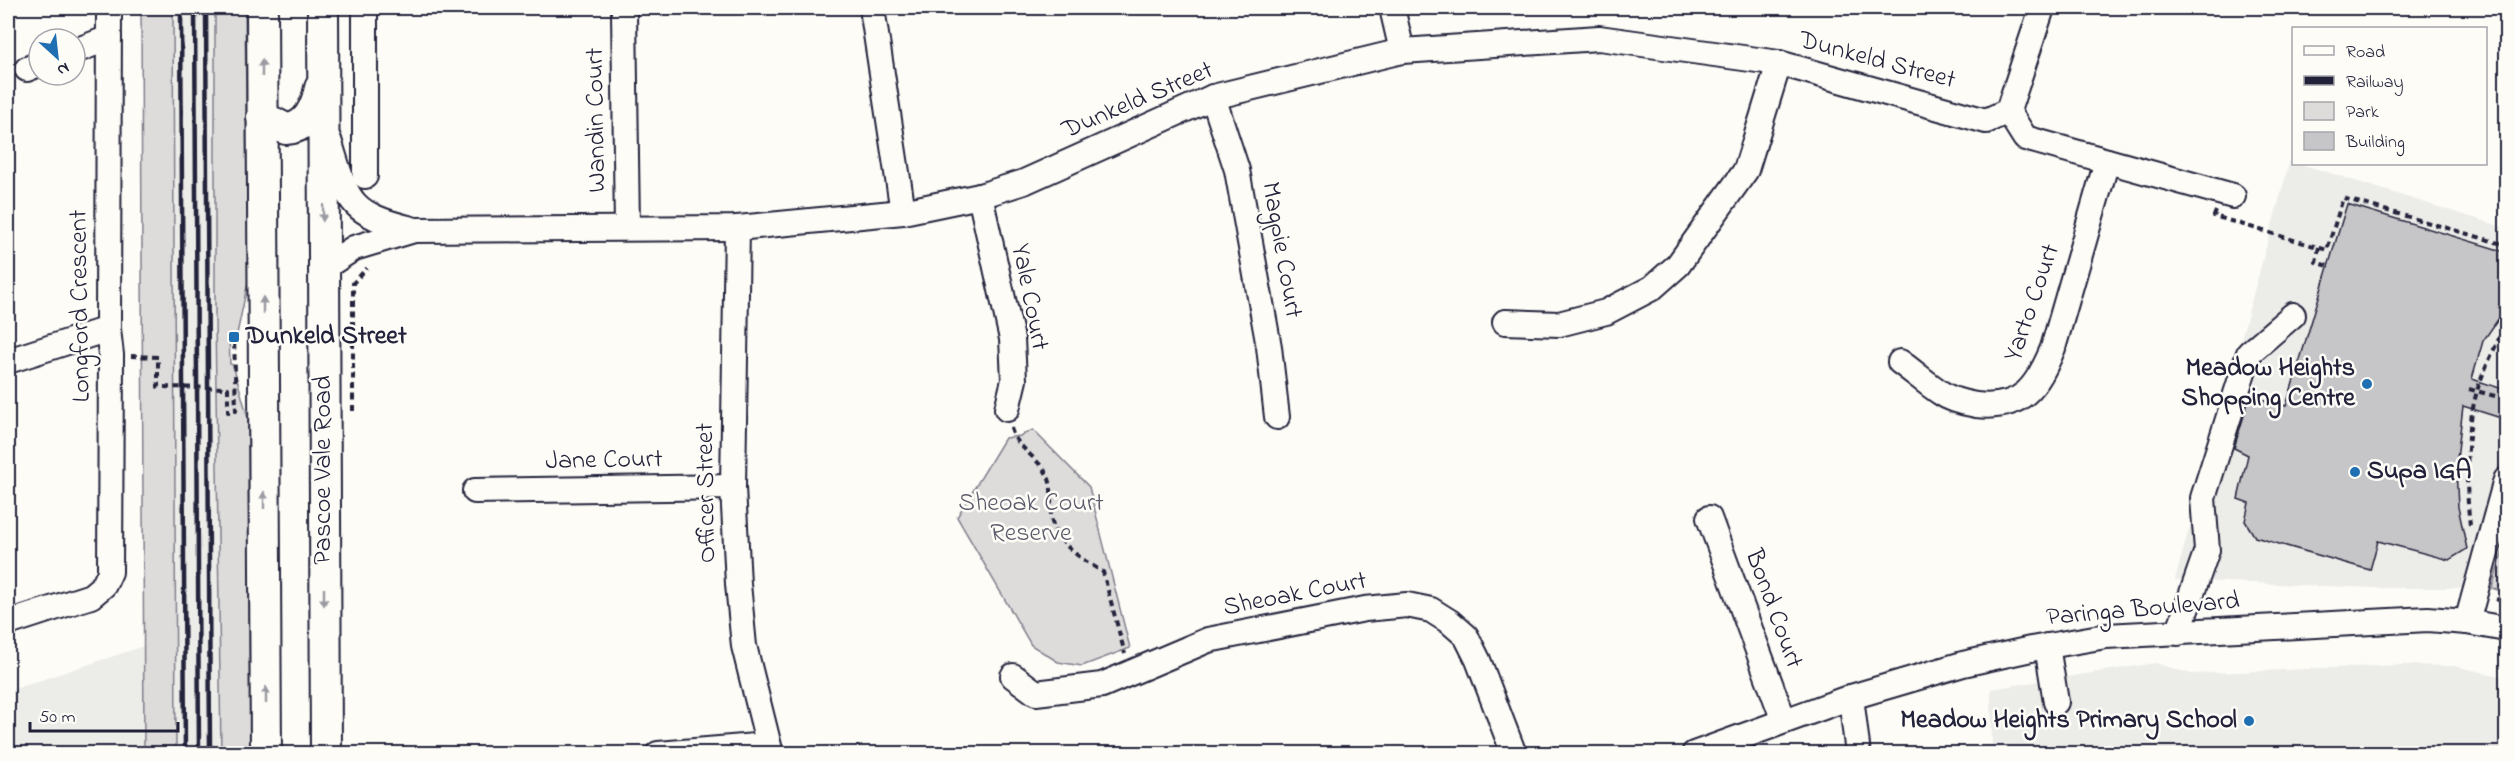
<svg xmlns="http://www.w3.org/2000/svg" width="2514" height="761" font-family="'Indie Flower',sans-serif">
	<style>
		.built { fill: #ecece9 }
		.green { fill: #dddcdb; stroke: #807f8b; stroke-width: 1.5 }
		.building { fill: #c6c6c8; stroke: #22223b; stroke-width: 1.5 }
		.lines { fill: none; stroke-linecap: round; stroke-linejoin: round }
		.minor-casing { stroke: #22223b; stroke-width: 28 }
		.major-casing { stroke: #22223b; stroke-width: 34 }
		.path { stroke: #22223b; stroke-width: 4; stroke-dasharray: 6 4.5; stroke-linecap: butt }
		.minor { stroke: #fdfcf7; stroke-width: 24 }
		.major { stroke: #fdfcf7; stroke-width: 30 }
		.rail { stroke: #22223b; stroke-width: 4.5 }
		.oneway { fill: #9a9aa2 }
		.poi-dot { fill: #1f6fb2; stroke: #fdfcf7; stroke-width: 2 }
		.labels { text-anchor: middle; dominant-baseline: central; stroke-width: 5; stroke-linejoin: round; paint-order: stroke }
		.street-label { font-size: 26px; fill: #22223b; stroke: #fdfcf7 }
		.poi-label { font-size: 26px; font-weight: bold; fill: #22223b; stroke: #fdfcf7; text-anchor: start }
		.park-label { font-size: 26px; fill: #5a5a6b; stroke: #fdfcf7 }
	</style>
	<rect width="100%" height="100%" fill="#fdfcf7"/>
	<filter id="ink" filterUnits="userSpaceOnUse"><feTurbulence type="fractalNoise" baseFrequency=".0167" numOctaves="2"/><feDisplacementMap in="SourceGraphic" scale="12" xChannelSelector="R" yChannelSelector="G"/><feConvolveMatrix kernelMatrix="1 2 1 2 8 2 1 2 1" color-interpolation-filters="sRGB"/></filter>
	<g filter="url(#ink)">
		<g class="built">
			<path d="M173 8H215V316L221 753H176Z"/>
			<path d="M2290 160 2294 164H2301L2506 228V540L2492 588H2375L2175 580Z"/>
			<path d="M144 646V753H8V691Z"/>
			<path d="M2155 663 2191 674 2399 665 2454 666 2504 677H2506V753H1992L1991 689Z"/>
		</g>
		<g class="green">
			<path d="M141 8H173L176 754 144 753Z"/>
			<path d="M215 8H245L248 282 237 334H229L230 364 233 365 248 418 250 754 221 753 215 316Z"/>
			<path d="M1033 430 1089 487 1130 648 1082 666 1058 662 1031 645 957 517 1005 438 1020 436Z"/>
			<path d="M2506 540V593L2492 588Z"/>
		</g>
		<path class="building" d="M2347 204 2506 252V308L2483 341 2472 379 2506 390V401L2501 418 2463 406 2456 468 2458 507 2467 549 2449 560 2378 541 2370 570 2255 537 2245 521 2249 503 2238 499 2248 455 2234 448 2250 396 2286 406Z"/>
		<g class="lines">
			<defs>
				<g id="minor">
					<path d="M365 8V176"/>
					<path d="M872 8 903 212"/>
					<path d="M1392 8 1402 51"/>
					<path d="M624 12 627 227"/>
					<path d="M75 51 109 38"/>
					<path d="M27 69 39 64"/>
					<path d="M1213 97 1237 170 1269 347 1277 417"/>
					<path d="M2008 111 2025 138 2233 196"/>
					<path d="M329 140C348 200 346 213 412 229"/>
					<path d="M980 196 1012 339 1014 380 1007 409"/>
					<path d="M737 228 733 487 738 584 744 646 771 754"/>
					<path d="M322 269 354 248 414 230 737 228 903 212 980 196 1024 182 1213 97 1402 51 1599 38 1779 63 1986 121 2008 111 2042 8"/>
					<path d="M1505 322 1559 324 1606 312 1652 288 1678 265 1746 170 1779 63"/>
					<path d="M8 361 108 329"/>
					<path d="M1900 362C1914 372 1927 384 1941 393 1951 400 1964 403 1976 405 2022 410 2037 387 2053 348L2107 161"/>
					<path d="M475 491 733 487"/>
					<path d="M1709 518 1784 721"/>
					<path d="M2467 622 2506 480"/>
					<path d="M8 623 91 596 104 585 110 572 111 355 108 329 109 8"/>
					<path d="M2178 633 2207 550 2203 498 2249 353 2293 315"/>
					<path d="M2047 646 2056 702"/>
					<path d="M1013 676 1036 693 1102 685 1208 640 1365 609 1407 605 1431 610 1450 622 1466 636 1478 660 1514 754"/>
					<path d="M1851 697 1858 754"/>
					<path d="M658 754 768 745"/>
					<path d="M1694 754 1851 697 1963 664 2031 649 2106 636 2428 619 2467 622 2506 629"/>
				</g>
				<g id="major">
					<path d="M262 8 266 754"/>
					<path d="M323 8 326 754"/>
					<path d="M262 117 286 129C308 128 316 107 320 88"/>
				</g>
			</defs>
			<use href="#minor" class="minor-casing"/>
			<use href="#major" class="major-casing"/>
			<g class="path">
				<path d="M2216 211 2214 216 2327 250 2343 198 2506 245"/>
				<path d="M2319 247 2316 262 2328 266"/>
				<path d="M131 356 158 357V387L228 388V412L236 411 234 337"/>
				<path d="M2469 389 2506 399"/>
				<path d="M353 411V283L367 268"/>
				<path d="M1011 428C1016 449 1042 459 1049 479 1054 493 1048 511 1053 525 1059 545 1086 562 1103 572L1125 654"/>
				<path d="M2470 525C2465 485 2466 430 2477 391 2484 368 2497 345 2506 322"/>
				<path d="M2496 599 2506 602"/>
			</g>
			<use href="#minor" class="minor"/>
			<use href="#major" class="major"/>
			<g class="rail">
				<path d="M181 8 185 754"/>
				<path d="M195 8 199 754"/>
				<path d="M206 8 210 754"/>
			</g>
		</g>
		<defs><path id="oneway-solid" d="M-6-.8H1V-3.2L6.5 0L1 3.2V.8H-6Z" transform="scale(1.5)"/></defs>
		<g class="oneway">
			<use href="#oneway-solid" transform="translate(262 68) rotate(-90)"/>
			<use href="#oneway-solid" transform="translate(323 213) rotate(91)"/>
			<use href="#oneway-solid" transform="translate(263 305) rotate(-90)"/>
			<use href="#oneway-solid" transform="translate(264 500) rotate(-90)"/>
			<use href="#oneway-solid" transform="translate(324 597) rotate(90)"/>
			<use href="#oneway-solid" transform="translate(266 695) rotate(-90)"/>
		</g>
	</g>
	<g class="poi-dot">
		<rect x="228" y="331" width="12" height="12" rx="3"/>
		<circle cx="2367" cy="384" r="6"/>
		<circle cx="2355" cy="472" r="6"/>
		<circle cx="2249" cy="721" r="6"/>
	</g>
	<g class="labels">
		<g class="street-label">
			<text transform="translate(1877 61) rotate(15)">Dunkeld Street</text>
			<text transform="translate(1138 101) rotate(-23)">Dunkeld Street</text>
			<text transform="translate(597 120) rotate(-91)">Wandin Court</text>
			<text transform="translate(1281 250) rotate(80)">Magpie Court</text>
			<text transform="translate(1029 297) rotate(79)">Yale Court</text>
			<text transform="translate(2033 303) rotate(-71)">Yarto Court</text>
			<text transform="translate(81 306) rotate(-91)">Longford Crescent</text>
			<text transform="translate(604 461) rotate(-1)">Jane Court</text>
			<text transform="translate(324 470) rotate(-90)">Pascoe Vale Road</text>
			<text transform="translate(707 493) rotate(-91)">Officer Street</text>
			<text transform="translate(1295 595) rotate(-11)">Sheoak Court</text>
			<text transform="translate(1773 609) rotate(70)">Bond Court</text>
			<text transform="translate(2143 610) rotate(-5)">Paringa Boulevard</text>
		</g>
		<g class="poi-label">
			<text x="246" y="337">Dunkeld Street</text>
			<text x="2355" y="369" text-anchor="end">Meadow Heights<tspan x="2355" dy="30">Shopping Centre</tspan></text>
			<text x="2367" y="472">Supa IGA</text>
			<text x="2237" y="721" text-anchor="end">Meadow Heights Primary School</text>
		</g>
		<g class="park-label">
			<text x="1031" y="504">Sheoak Court<tspan x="1031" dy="30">Reserve</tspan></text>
		</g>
	</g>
	<rect width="2514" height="761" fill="none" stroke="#fdfcf7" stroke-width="30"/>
	<rect x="15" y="15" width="2484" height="731" fill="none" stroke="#22223b" stroke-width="2" filter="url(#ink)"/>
	<rect x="2292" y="27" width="195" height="138" fill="#fdfcf7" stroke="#a5a5ac" stroke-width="1.5"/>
	<rect x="2304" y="46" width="30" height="9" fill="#fdfcf7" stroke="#a5a5ac" stroke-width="1.5"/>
	<text x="2346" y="57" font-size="18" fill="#22223b">Road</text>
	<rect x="2304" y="76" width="30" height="9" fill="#22223b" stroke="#a5a5ac" stroke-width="1.5"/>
	<text x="2346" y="87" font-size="18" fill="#22223b">Railway</text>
	<rect x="2304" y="102" width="30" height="18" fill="#dddcdb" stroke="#a5a5ac" stroke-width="1.5"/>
	<text x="2346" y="117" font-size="18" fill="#22223b">Park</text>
	<rect x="2304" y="132" width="30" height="18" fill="#c6c6c8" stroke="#a5a5ac" stroke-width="1.5"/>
	<text x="2346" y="147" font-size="18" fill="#22223b">Building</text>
	<g transform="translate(57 57) rotate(153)"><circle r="28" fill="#fdfcf7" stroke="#a5a5ac" stroke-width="1.5"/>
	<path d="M0-4.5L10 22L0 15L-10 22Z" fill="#1f6fb2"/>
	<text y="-9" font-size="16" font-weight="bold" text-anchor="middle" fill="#22223b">N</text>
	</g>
	<path d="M30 722v9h148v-9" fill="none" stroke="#22223b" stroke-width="3"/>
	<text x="39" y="722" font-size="18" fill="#22223b" stroke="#fdfcf7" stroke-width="4.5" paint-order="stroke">50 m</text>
</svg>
